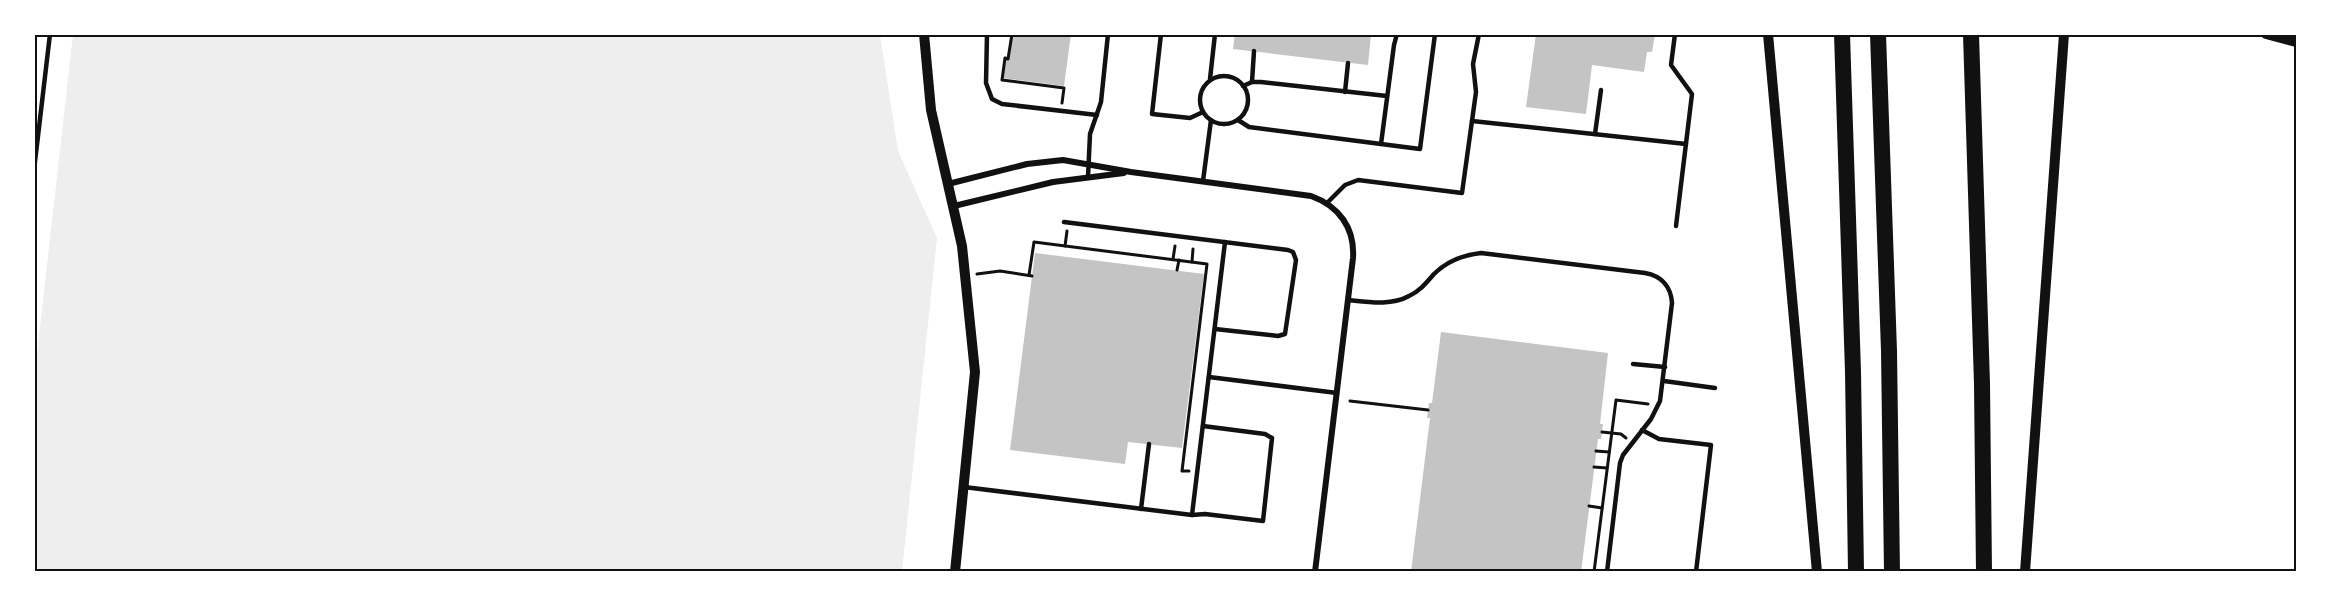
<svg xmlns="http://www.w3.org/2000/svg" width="2331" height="606" font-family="'Fira Sans',sans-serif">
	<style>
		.green { fill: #eee }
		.building { fill: #c4c4c4 }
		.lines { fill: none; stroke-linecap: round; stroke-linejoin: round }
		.path { stroke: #111; stroke-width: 3 }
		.service { stroke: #111; stroke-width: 4.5 }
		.minor { stroke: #111; stroke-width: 6 }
		.tertiary { stroke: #111; stroke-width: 10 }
		.motorway { stroke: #111; stroke-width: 16 }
		.neatline { fill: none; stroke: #111; stroke-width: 2 }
	</style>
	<rect width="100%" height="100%" fill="#fff"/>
	<path class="green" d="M73 35H880L898 151 937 238 902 571H35V371Z"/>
	<g class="building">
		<path d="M1012 34H1071L1064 86 1003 78 1005 58 1008 59Z"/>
		<path d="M1235 34H1371L1368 65 1233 49Z"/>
		<path d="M1536 34H1655L1652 52H1647L1644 72 1592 65 1586 114 1526 107Z"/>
		<path d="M1035 253 1204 274 1182 448 1128 442 1125 464 1010 450Z"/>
		<path d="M1441 332 1608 353 1600 424H1603L1601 439H1598L1581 572H1411L1430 418H1427L1429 403H1432Z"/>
	</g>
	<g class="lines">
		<g class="path">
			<path d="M1012 34 1008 59 1005 58 1002 80 1064 88 1062 103"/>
			<path d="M1065 246 1067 231"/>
			<path d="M1173 259 1175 246"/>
			<path d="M1192 262 1193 249"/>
			<path d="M1177 270 1179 260"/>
			<path d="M977 274 1000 271 1032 276"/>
			<path d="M1029 275 1034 242 1207 264 1182 471H1189"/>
			<path d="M1350 401 1428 410"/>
			<path d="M1602 432 1621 434 1626 438"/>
			<path d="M1596 451 1609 452"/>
			<path d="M1594 467 1607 468"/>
			<path d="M1589 506 1602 508"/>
			<path d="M1594 572 1616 400 1648 404"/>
		</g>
		<g class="service">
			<path d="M987 34 986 83 992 99 1002 104 1097 115"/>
			<path d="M1161 34 1152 114 1190 118 1203 112"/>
			<path d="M1675 34 1671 65 1692 94 1676 226"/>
			<circle cx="1224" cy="100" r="24"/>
			<path d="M1210 79 1215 34"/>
			<path d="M1252 82 1254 51"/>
			<path d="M1243 86 1252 82H1261L1387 96"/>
			<path d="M1345 92 1348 63"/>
			<path d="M1238 120 1249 127 1381 144 1394 45 1397 34"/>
			<path d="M1472 121 1686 144"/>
			<path d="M1595 134 1601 90"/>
			<path d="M1381 144 1420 149 1435 34"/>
			<path d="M34 170 50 34"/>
			<path d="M1088 177 1090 134 1101 102 1108 34"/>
			<path d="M1203 181 1211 120"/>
			<path d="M1327 203 1345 185 1358 180 1462 193 1476 92 1473 64 1479 34"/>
			<path d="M1064 222 1288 250 1293 252 1296 260 1285 334 1278 336 1215 329"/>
			<path d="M1348 300C1368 302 1391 306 1409 296 1420 291 1427 282 1434 274 1447 261 1463 255 1481 253L1645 273C1662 276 1671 287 1672 303L1660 401 1651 419 1623 455 1620 463 1607 572"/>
			<path d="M1633 364 1665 367"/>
			<path d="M1209 377 1337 393"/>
			<path d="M1664 381 1715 388"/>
			<path d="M1642 430 1659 439 1711 445 1696 572"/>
			<path d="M964 487 1192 515 1225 242"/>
			<path d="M1141 509 1149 444"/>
			<path d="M1192 515 1205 514 1263 521 1272 438 1265 434 1203 426"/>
		</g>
		<g class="minor">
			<path d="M948 184 1027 164 1063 160 1131 172 1311 196C1339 206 1355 228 1353 258L1315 572"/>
			<path d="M954 206 1053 182 1124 173"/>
		</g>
		<g class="tertiary">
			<path d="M924 34 931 110 962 246 975 372 955 572"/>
			<path d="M1768 34 1817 572"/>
			<path d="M2266 34 2296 42"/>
			<path d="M2025 572 2064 34"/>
		</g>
		<g class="motorway">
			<path d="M1842 34 1853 372 1856 572"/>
			<path d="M1878 34 1889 351 1892 572"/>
			<path d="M1971 34 1982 384 1984 572"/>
		</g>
	</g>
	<rect width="2331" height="606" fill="none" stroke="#ffffff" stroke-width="72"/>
	<rect x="36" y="36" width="2259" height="534" class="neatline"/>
</svg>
